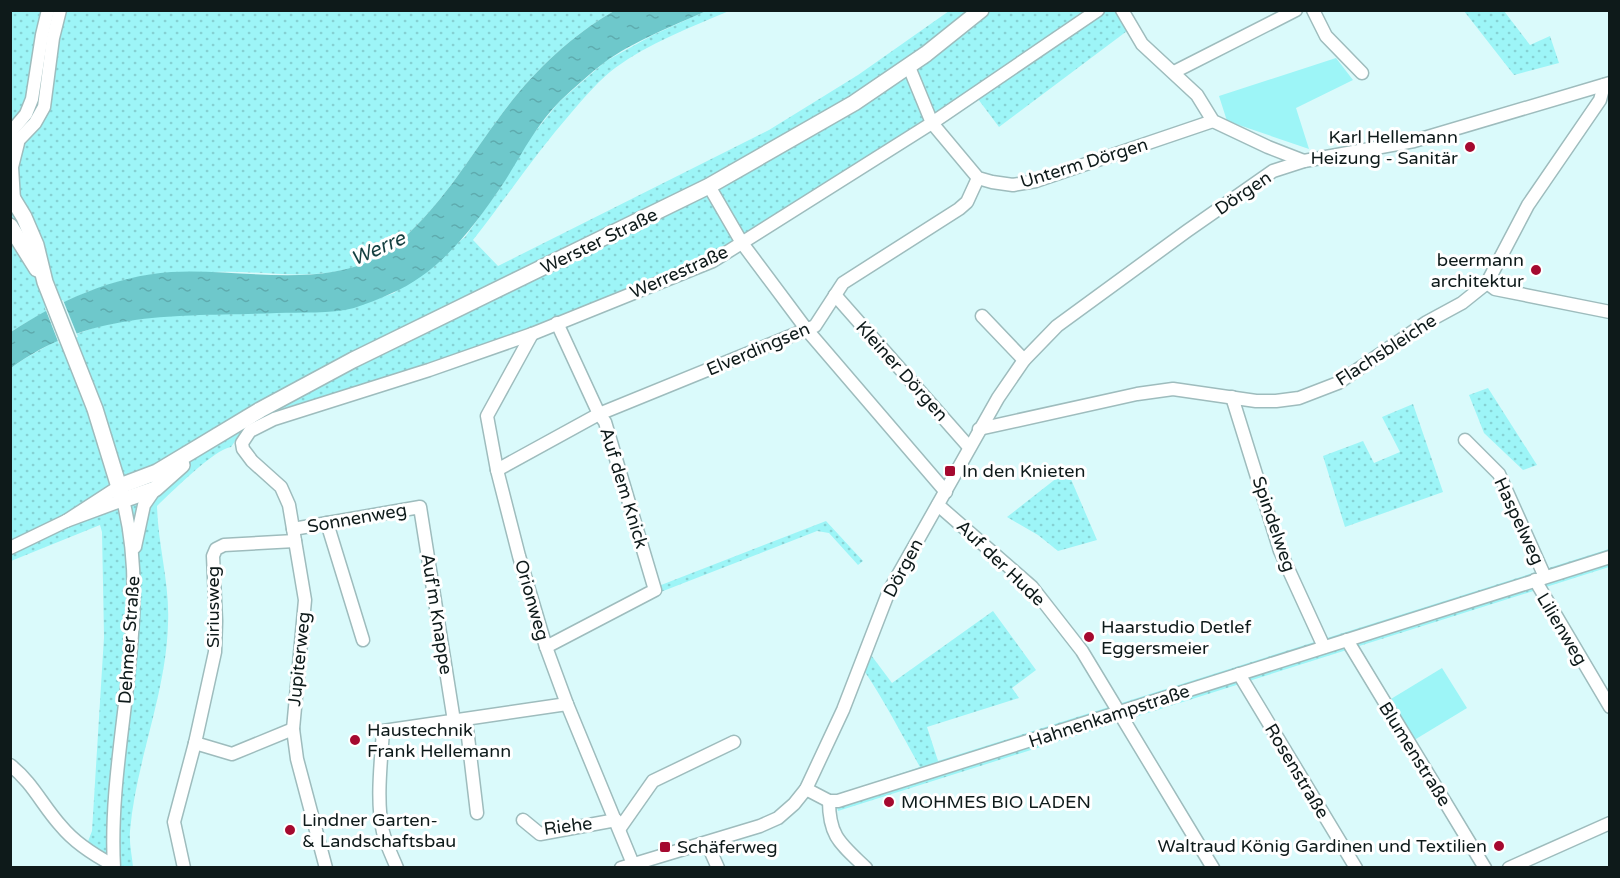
<svg xmlns="http://www.w3.org/2000/svg" width="1620" height="878" font-family="'Varela Round',sans-serif">
	<style>
		.grass { fill: url(#grass-dots) }
		.park { fill: #9df5f7 }
		.water { fill: url(#water-ripples) }
		.pier { fill: #dafafb }
		.lines { fill: none; stroke-linecap: round; stroke-linejoin: round }
		.minor-casing { stroke: #9ebcbd; stroke-width: 15 }
		.major-casing { stroke: #9ebcbd; stroke-width: 18 }
		.minor { stroke: #fff; stroke-width: 12 }
		.major { stroke: #fff; stroke-width: 15 }
		.poi-dot { fill: #a5092f; stroke: #fff; stroke-width: 2 }
		.labels { text-anchor: middle; dominant-baseline: central; stroke-width: 6; stroke-linejoin: round; paint-order: stroke }
		.poi-label { font-size: 18px; fill: #0e1a1a; stroke: #fff; text-anchor: start }
		.street-label { font-size: 18px; fill: #0e1a1a; stroke: #fff }
		.water-label { font-size: 20px; font-style: italic; fill: #143f40; stroke: #fff }
	</style>
	<defs>
		<pattern id="grass-dots" width="8" height="8" patternUnits="userSpaceOnUse" patternTransform="scale(1.5)"><rect width="8" height="8" fill="#9df5f7"/><path d="M2 2h.1M6 6h.1" fill="none" stroke="#86d1d3" stroke-width="1.8" stroke-linecap="round"/></pattern>
		<pattern id="water-ripples" width="26" height="14" patternUnits="userSpaceOnUse" patternTransform="scale(1.5)"><rect width="26" height="14" fill="#6ec8cb"/><path d="M2 4q2-2 4 0t4 0M15 11q2-2 4 0t4 0" fill="none" stroke="#5eabae"/></pattern>
	</defs>
	<rect width="100%" height="100%" fill="#dafafb"/>
	<g class="grass">
		<path d="M11 11H614C567 38 527 78 496 122 469 159 446 197 412 230 402 240 390 252 377 258 322 285 274 270 216 272 193 272 162 272 139 277 93 286 50 307 11 332Z"/>
		<path d="M706 11H729C691 27 649 43 615 68 599 80 584 98 571 113 536 153 506 198 473 240L498 266 769 130 858 75 949 11H1117L1127 31 999 127 975 95 712 259 524 334 270 414 240 434 231 447C213 450 172 492 157 506 158 546 170 584 168 624 166 695 136 761 130 831 129 843 132 856 133 867H110L87 844 92 831 104 637 102 532 100 525 11 561V368L24 359 54 342 99 326 152 316 352 308 394 293 465 237 501 187 527 142 559 102 606 61 653 35Z"/>
		<path d="M1464 11H1504L1530 45 1550 36 1559 63 1514 75Z"/>
		<path d="M1488 388 1537 465 1523 470 1484 433 1469 395Z"/>
		<path d="M1413 404 1443 492 1345 527 1323 456 1363 441 1374 463 1400 452 1382 417Z"/>
		<path d="M1067 470 1097 540 1058 551 1038 535 1007 517Z"/>
		<path d="M826 521 863 561 858 565 829 533 817 531 658 593 656 587Z"/>
		<path d="M1609 549V567L838 811 835 800 864 790 863 786 920 767C902 735 885 702 865 672L871 655 892 683 993 611 1036 670 1012 688 1019 698 927 727 938 761Z"/>
	</g>
	<g class="park">
		<path d="M1336 58 1353 80 1296 108 1309 149 1227 121 1219 96Z"/>
		<path d="M1442 668 1467 708 1411 742 1386 702Z"/>
	</g>
	<path class="water" d="M614 11H706C675 25 632 42 605 62 589 74 574 88 560 101 535 126 520 158 501 187 473 228 439 273 392 293 380 299 366 304 354 308 330 314 301 312 277 313 181 317 93 308 11 368V332C58 301 114 276 171 272 239 268 314 289 377 258 390 252 402 240 412 230 446 197 468 160 496 122 527 78 567 38 614 11Z"/>
	<path class="pier" d="M63 300 78 337 59 344 45 308Z"/>
	<g class="lines">
		<defs>
			<g id="minor">
				<path d="M1122 10 1142 44 1197 95 1213 121 1268 147 1304 161"/>
				<path d="M1313 10 1326 36 1362 73"/>
				<path d="M909 67 932 123 978 178 992 182 1013 185 1036 181 1213 121"/>
				<path d="M1174 72 1296 10"/>
				<path d="M10 133 26 114 32 99 42 35 48 10"/>
				<path d="M10 149 35 123 44 107 53 38 60 10"/>
				<path d="M709 186 742 243 807 330 946 492"/>
				<path d="M14 200 12 167 18 143"/>
				<path d="M1487 283 1495 289 1610 312"/>
				<path d="M835 295 969 447"/>
				<path d="M982 316 1024 360"/>
				<path d="M532 334 487 416 497 470 519 556 546 647 567 704 633 864"/>
				<path d="M1232 397 1280 551 1324 647"/>
				<path d="M979 429 1137 394 1173 389 1256 401H1276L1299 398 1338 383 1427 322 1462 303 1487 283 1528 205 1600 100 1604 85"/>
				<path d="M1465 440 1499 474 1545 577"/>
				<path d="M497 470 599 414 815 326 843 283 959 209 967 202 978 178"/>
				<path d="M938 505 1032 587 1082 651 1213 868"/>
				<path d="M66 521 123 500C154 621 107 745 114 868"/>
				<path d="M327 523 363 640"/>
				<path d="M293 529 420 507 454 721"/>
				<path d="M135 547 144 505 155 489"/>
				<path d="M10 548 66 521 120 486"/>
				<path d="M1535 580 1610 707"/>
				<path d="M1347 640 1485 868"/>
				<path d="M546 647 655 590 605 422 599 414 557 323"/>
				<path d="M1239 674 1356 868"/>
				<path d="M466 720 477 813"/>
				<path d="M195 743 232 754 293 729"/>
				<path d="M10 765C33 783 42 805 61 826 75 843 94 855 113 865"/>
				<path d="M806 789 829 801H838L1610 557"/>
				<path d="M829 801C829 837 841 844 866 868"/>
				<path d="M523 820 540 834 616 820"/>
				<path d="M620 828 653 781 734 742"/>
				<path d="M707 843 718 868"/>
				<path d="M184 868 174 822 195 743 215 652 216 621 213 556 216 549 224 545 295 541"/>
				<path d="M326 868 297 759 293 729 305 600 289 505 281 487 252 461 243 449 242 443 250 431 274 419 429 370 532 334 713 261 932 123 1098 10"/>
				<path d="M397 868C392 856 386 844 383 832 376 803 381 761 383 731L567 704"/>
				<path d="M621 868 760 826 778 818 794 804 806 789 843 710 889 591 998 398 1024 360 1057 326 1187 231 1273 171 1304 161 1414 141 1610 83"/>
				<path d="M1509 868 1610 823"/>
			</g>
			<g id="major">
				<path d="M10 194 24 217 36 245 45 282 95 409 123 500 155 489 182 465"/>
				<path d="M10 226 37 269"/>
				<path d="M120 486 157 472 260 410 353 360 709 186 854 103 926 54 981 10"/>
			</g>
		</defs>
		<use href="#minor" class="minor-casing"/>
		<use href="#major" class="major-casing"/>
		<use href="#minor" class="minor"/>
		<use href="#major" class="major"/>
	</g>
	<g class="poi-dot">
		<circle cx="1470" cy="147" r="6"/>
		<circle cx="1536" cy="270" r="6"/>
		<rect x="944" y="465" width="12" height="12" rx="3"/>
		<circle cx="1089" cy="637" r="6"/>
		<circle cx="355" cy="740" r="6"/>
		<circle cx="889" cy="802" r="6"/>
		<circle cx="290" cy="830" r="6"/>
		<circle cx="1499" cy="846" r="6"/>
		<rect x="659" y="841" width="12" height="12" rx="3"/>
	</g>
	<g class="labels">
		<g class="poi-label">
			<text x="1458" y="137" text-anchor="end">Karl Hellemann<tspan x="1458" dy="21">Heizung - Sanitär</tspan></text>
			<text x="1524" y="260" text-anchor="end">beermann<tspan x="1524" dy="21">architektur</tspan></text>
			<text x="962" y="471">In den Knieten</text>
			<text x="1101" y="627">Haarstudio Detlef<tspan x="1101" dy="21">Eggersmeier</tspan></text>
			<text x="367" y="730">Haustechnik<tspan x="367" dy="21">Frank Hellemann</tspan></text>
			<text x="901" y="802">MOHMES BIO LADEN</text>
			<text x="302" y="820">Lindner Garten-<tspan x="302" dy="21">&amp; Landschaftsbau</tspan></text>
			<text x="1487" y="846" text-anchor="end">Waltraud König Gardinen und Textilien</text>
			<text x="677" y="847">Schäferweg</text>
		</g>
		<g class="street-label">
			<text transform="translate(1084 163) rotate(-17)">Unterm Dörgen</text>
			<text transform="translate(1243 193) rotate(-34)">Dörgen</text>
			<text transform="translate(599 241) rotate(-26)">Werster Straße</text>
			<text transform="translate(679 272) rotate(-24)">Werrestraße</text>
			<text transform="translate(758 349) rotate(-23)">Elverdingsen</text>
			<text transform="translate(1386 350) rotate(-33)">Flachsbleiche</text>
			<text transform="translate(902 371) rotate(48)">Kleiner Dörgen</text>
			<text transform="translate(624 488) rotate(73)">Auf dem Knick</text>
			<text transform="translate(357 518) rotate(-10)">Sonnenweg</text>
			<text transform="translate(1519 521) rotate(65)">Haspelweg</text>
			<text transform="translate(1274 524) rotate(71)">Spindelweg</text>
			<text transform="translate(1001 563) rotate(44)">Auf der Hude</text>
			<text transform="translate(903 568) rotate(-62)">Dörgen</text>
			<text transform="translate(532 600) rotate(74)">Orionweg</text>
			<text transform="translate(213 607) rotate(-90)">Siriusweg</text>
			<text transform="translate(437 614) rotate(81)">Auf'm Knappe</text>
			<text transform="translate(1562 629) rotate(59)">Lilienweg</text>
			<text transform="translate(129 640) rotate(-86)">Dehmer Straße</text>
			<text transform="translate(299 659) rotate(-84)">Jupiterweg</text>
			<text transform="translate(1109 716) rotate(-18)">Hahnenkampstraße</text>
			<text transform="translate(1415 754) rotate(58)">Blumenstraße</text>
			<text transform="translate(1297 771) rotate(59)">Rosenstraße</text>
			<text transform="translate(568 826) rotate(-7)">Riehe</text>
		</g>
		<g class="water-label">
			<text transform="translate(378 249) rotate(-24)">Werre</text>
		</g>
	</g>
	<rect width="1620" height="878" fill="none" stroke="#0e1a1a" stroke-width="24"/>
</svg>
